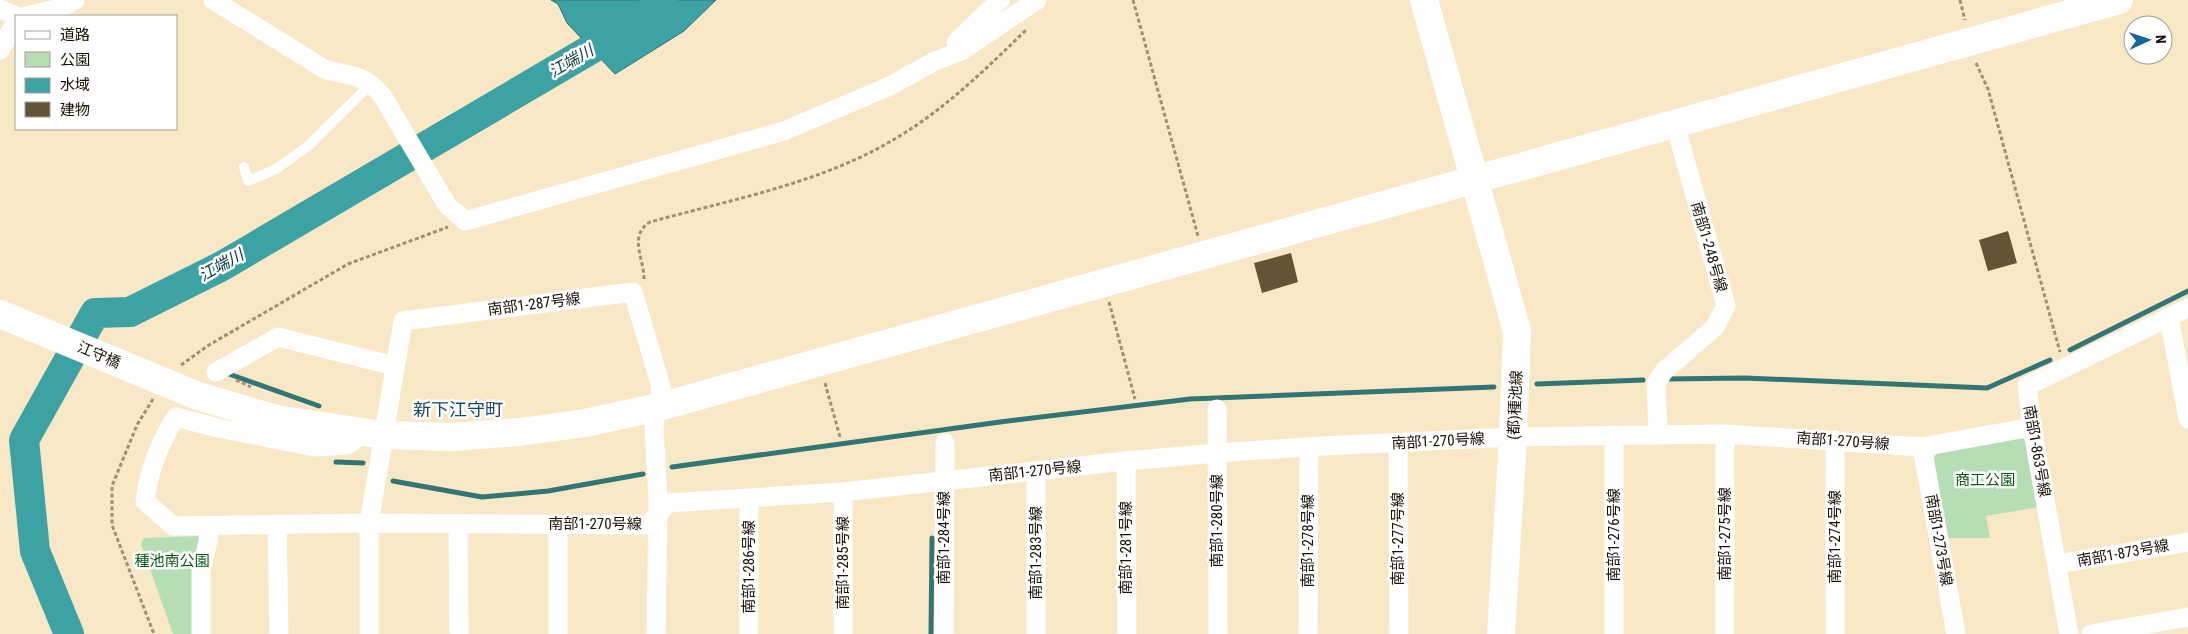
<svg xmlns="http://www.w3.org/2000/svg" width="2188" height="634" font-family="'Roboto Condensed','Noto Sans JP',sans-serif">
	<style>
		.green { fill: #b5deb5 }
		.water { fill: #3da2a3; stroke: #317674 }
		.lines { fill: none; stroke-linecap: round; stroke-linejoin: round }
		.stream { stroke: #317674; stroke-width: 5 }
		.river { stroke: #3da2a3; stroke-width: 30 }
		.building { fill: #645436 }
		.path { stroke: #9d9077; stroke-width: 3; stroke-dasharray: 4 2.5; stroke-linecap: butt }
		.lane { stroke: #fff; stroke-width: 10 }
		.street { stroke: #fff; stroke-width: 19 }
		.secondary { stroke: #fff; stroke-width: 28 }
		.labels { text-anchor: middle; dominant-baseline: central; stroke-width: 5; stroke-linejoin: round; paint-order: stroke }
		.street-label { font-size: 15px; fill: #161005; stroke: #fff }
		.park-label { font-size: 15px; fill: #085817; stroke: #fff }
		.water-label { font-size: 16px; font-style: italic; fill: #063737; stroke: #fff }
		.quarter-label { font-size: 18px; fill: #12476a; stroke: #fff }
	</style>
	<rect width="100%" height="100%" fill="#f9e8c5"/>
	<g class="green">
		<path d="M2022 438 2028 442 2039 507 1986 516 1990 538H1946L1934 458 1937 453Z"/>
		<path d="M202 536 194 634H173L141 544 144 538Z"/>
	</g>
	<path class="water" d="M551 0H716L684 31 615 74 567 23 558 4Z"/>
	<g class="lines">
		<g class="stream">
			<path d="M2070 350 2188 291"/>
			<path d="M229 374 319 406"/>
			<path d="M1666 379 1745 378 1987 388 2050 360"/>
			<path d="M1537 384 1643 380"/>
			<path d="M336 462 363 463"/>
			<path d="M672 467 1000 422 1190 399 1494 387"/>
			<path d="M393 481 482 497 548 491 643 474"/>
			<path d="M931 634 932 538"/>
		</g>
		<path class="river" d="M69 634 35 551 24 440 95 313 130 312 222 266 639 21 663 0"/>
	</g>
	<g class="building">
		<path d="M2008 231 2017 263 1988 271 1979 240Z"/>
		<path d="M1291 253 1298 282 1262 293 1254 263Z"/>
	</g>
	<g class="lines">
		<g class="path">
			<path d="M1133 0 1198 236"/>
			<path d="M1960 0 1965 20"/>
			<path d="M1976 63 1988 89 2060 352"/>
			<path d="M644 279C644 258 628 236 650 222 733 199 823 183 898 137 946 108 986 69 1026 30"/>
			<path d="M1109 302 1135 399"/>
			<path d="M181 365 209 345 348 264 448 227"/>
			<path d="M236 380 251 387"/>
			<path d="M825 383 840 437"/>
			<path d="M153 399 137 425 112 486V525L154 634"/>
		</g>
		<path class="lane" d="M244 167 248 181 276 169 308 146 372 83"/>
		<g class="street">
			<path d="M213 0 326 70C350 75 368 76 383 97L447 205 465 221 784 131 890 86 933 62 961 51 1037 0"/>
			<path d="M0 9 17 16"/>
			<path d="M26 16 61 8 75 0"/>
			<path d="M956 42 1000 0"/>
			<path d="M0 50 16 22"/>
			<path d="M2169 317 2188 419"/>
			<path d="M216 372 278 337 395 366"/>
			<path d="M1217 409 1218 634"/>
			<path d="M365 432 348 445 315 447 218 428 176 417C159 443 149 470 145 501L173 526 369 523 648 525 668 503 843 492 1126 461 1217 453 1322 446 1513 437 1725 434 1922 447 2032 427"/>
			<path d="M1658 434 1656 384 1664 371 1715 327 1726 306 1675 124"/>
			<path d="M1725 434V634"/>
			<path d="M1398 443 1399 634"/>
			<path d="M1922 447 1956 634"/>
			<path d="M1126 461 1127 634"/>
			<path d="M843 492V634"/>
			<path d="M749 499V634"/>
			<path d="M277 524 279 634"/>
			<path d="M458 524 459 634"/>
			<path d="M558 524V634"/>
			<path d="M2058 564 2188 542"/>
			<path d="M201 634V572L208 541 209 525"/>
			<path d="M369 634V523L403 321 633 292 661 387 654 425 658 501 656 634"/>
			<path d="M944 634 945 443"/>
			<path d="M1036 634V471"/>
			<path d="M1308 634 1309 448"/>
			<path d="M1614 634V435"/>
			<path d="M1835 634V440"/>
			<path d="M2069 634 2032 427 2027 386 2188 308"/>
			<path d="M2091 634 2188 617"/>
		</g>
		<g class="secondary">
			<path d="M1424 0 1517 331 1513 437 1501 634"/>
			<path d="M0 314 198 396 276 419 383 435 453 437 520 432 585 423 659 407 2119 0"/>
		</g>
	</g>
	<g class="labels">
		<g class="street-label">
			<text transform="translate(1709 247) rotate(74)">南部1-248号線</text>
			<text transform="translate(534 304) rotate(-7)">南部1-287号線</text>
			<text transform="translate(99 355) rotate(23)">江守橋</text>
			<text transform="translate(1515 405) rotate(-87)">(都)種池線</text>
			<text transform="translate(1438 441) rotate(-3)">南部1-270号線</text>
			<text transform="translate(1843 441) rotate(4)">南部1-270号線</text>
			<text transform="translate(2037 451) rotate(80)">南部1-863号線</text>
			<text transform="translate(1035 471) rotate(-6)">南部1-270号線</text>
			<text transform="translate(1217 521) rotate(-90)">南部1-280号線</text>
			<text x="595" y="524">南部1-270号線</text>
			<text transform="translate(1725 534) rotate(-90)">南部1-275号線</text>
			<text transform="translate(1614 535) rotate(-90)">南部1-276号線</text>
			<text transform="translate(1835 537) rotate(-90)">南部1-274号線</text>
			<text transform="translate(944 538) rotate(-90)">南部1-284号線</text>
			<text transform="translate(1398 539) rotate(-90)">南部1-277号線</text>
			<text transform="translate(1939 540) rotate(80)">南部1-273号線</text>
			<text transform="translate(1308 541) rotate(-90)">南部1-278号線</text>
			<text transform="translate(1126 548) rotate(-90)">南部1-281号線</text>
			<text transform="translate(1036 553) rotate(-90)">南部1-283号線</text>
			<text transform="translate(2123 553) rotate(-10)">南部1-873号線</text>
			<text transform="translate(843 563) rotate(-90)">南部1-285号線</text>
			<text transform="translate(749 567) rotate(-90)">南部1-286号線</text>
		</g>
		<g class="park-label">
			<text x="1985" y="480">商工公園</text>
			<text x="172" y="561">種池南公園</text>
		</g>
		<g class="water-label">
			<text transform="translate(571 61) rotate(-30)">江端川</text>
			<text transform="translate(221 265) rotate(-29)">江端川</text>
		</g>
		<g class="quarter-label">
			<text x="458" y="409">新下江守町</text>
		</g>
	</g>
	<rect x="15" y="15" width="162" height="115" fill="#ffffff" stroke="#a29f9b"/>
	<rect x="25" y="31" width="25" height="8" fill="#ffffff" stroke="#a29f9b"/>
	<text x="60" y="40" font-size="15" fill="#161005">道路</text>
	<rect x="25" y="52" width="25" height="15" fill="#b5deb5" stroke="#a29f9b"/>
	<text x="60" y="65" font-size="15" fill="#161005">公園</text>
	<rect x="25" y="78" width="25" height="15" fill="#3da2a3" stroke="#a29f9b"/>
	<text x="60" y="90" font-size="15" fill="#161005">水域</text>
	<rect x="25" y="102" width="25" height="15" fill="#645436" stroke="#a29f9b"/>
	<text x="60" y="115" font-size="15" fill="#161005">建物</text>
	<g transform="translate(2148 40) rotate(87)"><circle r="24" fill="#ffffff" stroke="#a29f9b"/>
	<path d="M0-4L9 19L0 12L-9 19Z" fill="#19689a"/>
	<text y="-8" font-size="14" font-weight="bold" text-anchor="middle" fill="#161005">N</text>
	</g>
</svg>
